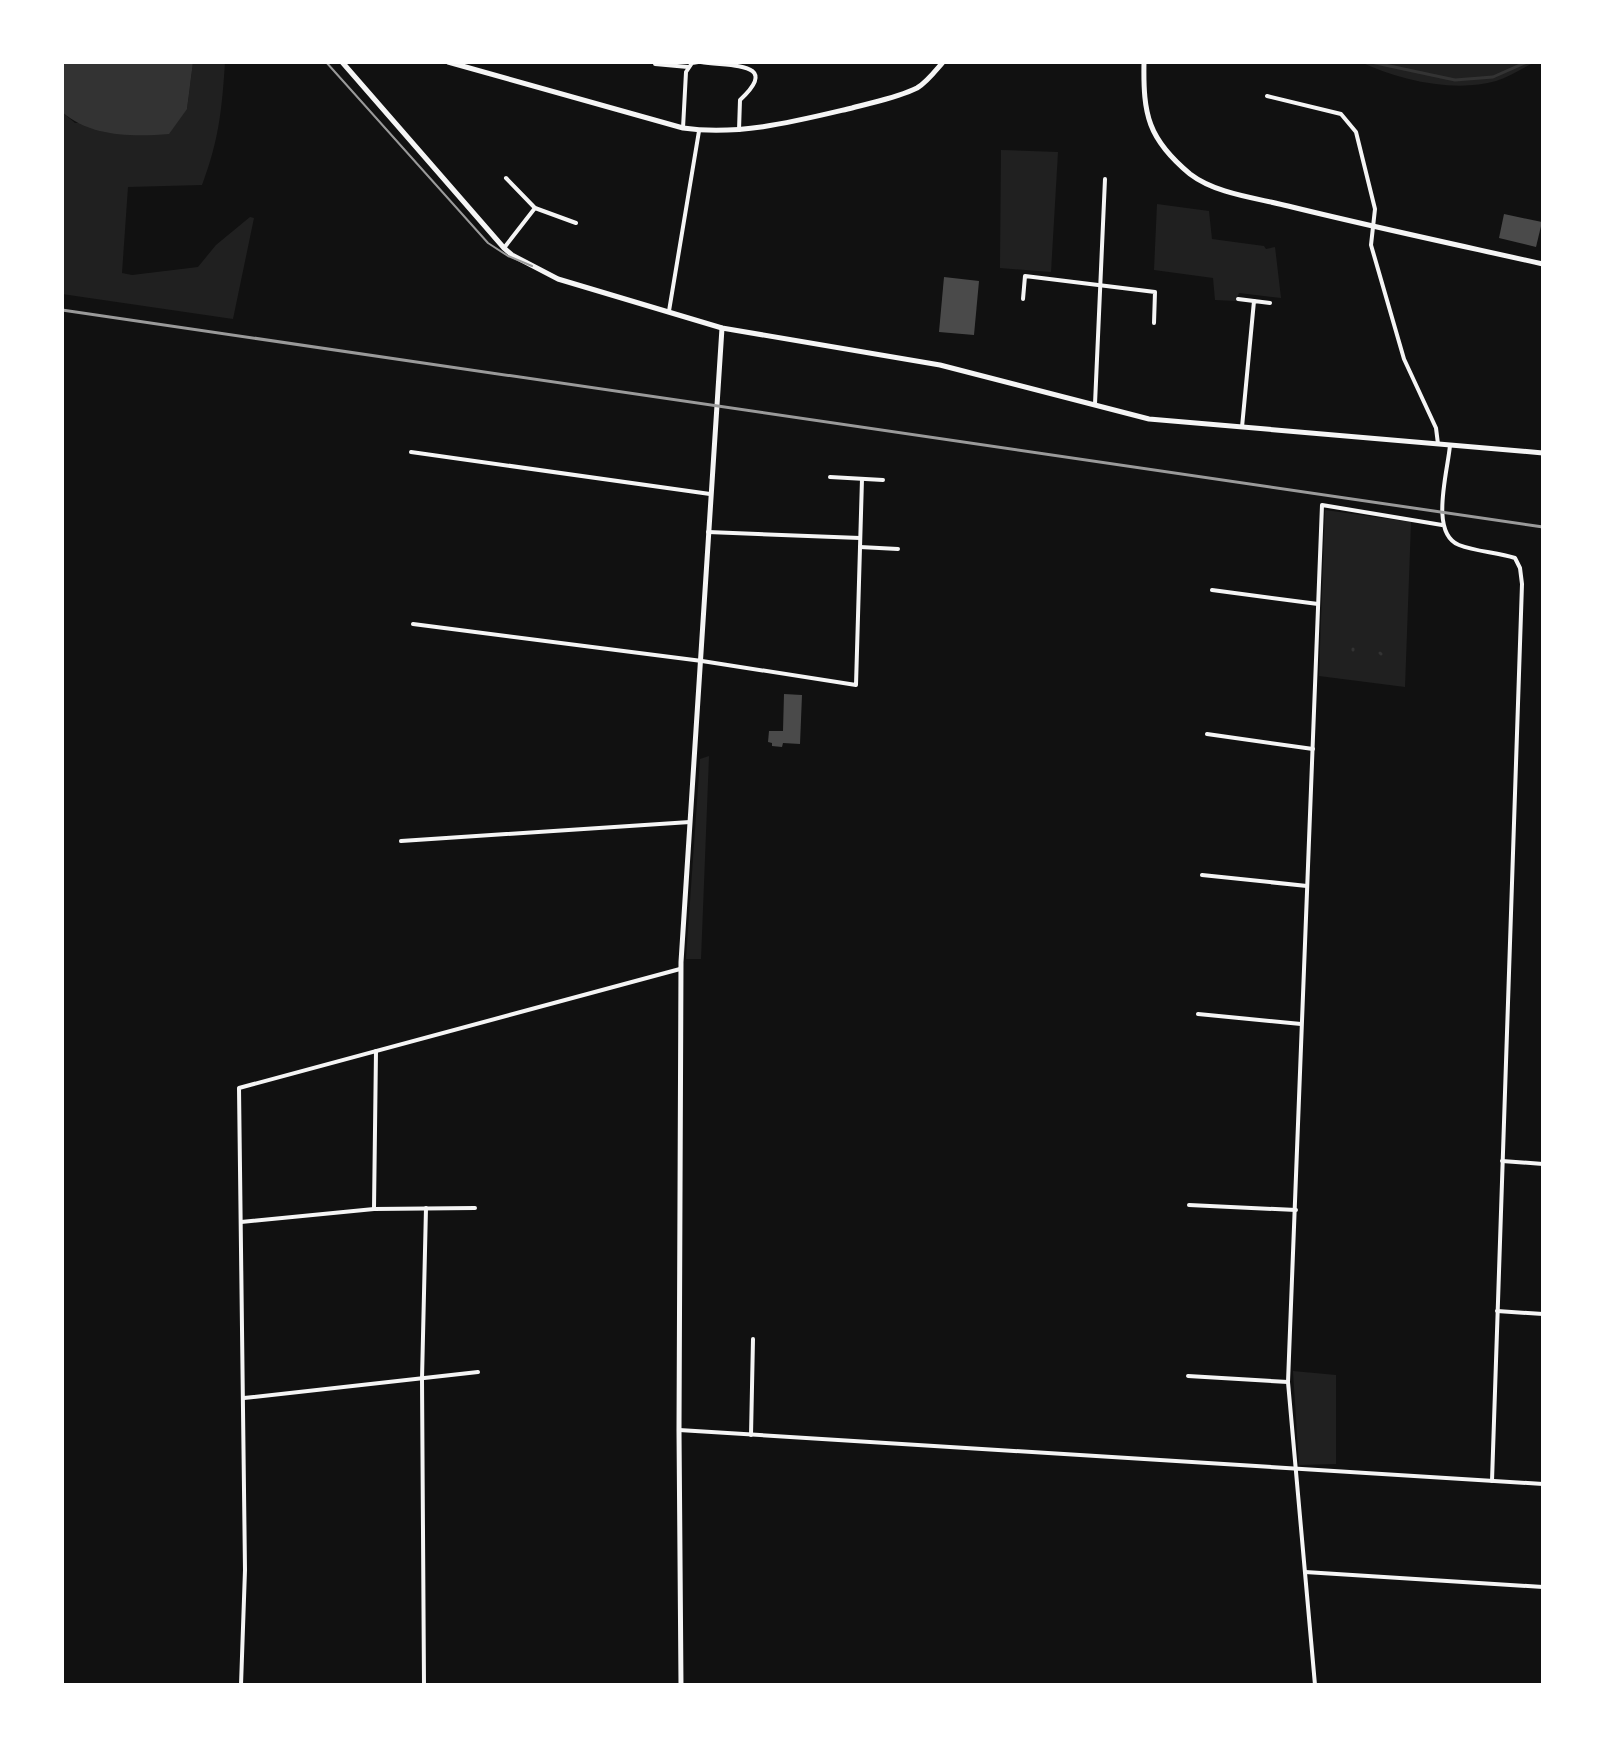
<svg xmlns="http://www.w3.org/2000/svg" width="1605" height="1747" font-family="'Sofia Sans Condensed',sans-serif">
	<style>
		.green { fill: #202020 }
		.water { fill: #333 }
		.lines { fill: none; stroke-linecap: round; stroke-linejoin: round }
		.stream { stroke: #333; stroke-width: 3 }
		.building { fill: #4a4a4a }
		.minor { stroke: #f5f5f5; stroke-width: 4 }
		.tertiary { stroke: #f5f5f5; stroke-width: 5 }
		.secondary { stroke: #f5f5f5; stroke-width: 5 }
		.tram { stroke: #9a9a9a; stroke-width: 2 }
		.rail { stroke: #9a9a9a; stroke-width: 3 }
	</style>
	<rect width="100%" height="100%" fill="#111"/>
	<g class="green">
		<path d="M193 62H225C222 109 219 140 202 185L128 187 122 273 132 275 198 267 216 245 250 217 254 218 233 319 62 294V112L75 123 187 109Z"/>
		<path d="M1361 62H1535C1523 68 1509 77 1496 81 1455 93 1398 80 1361 62Z"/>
		<path d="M1001 150 1058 152 1051 272 1000 268Z"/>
		<path d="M1157 204 1209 211 1212 239 1264 246 1266 249 1275 247 1281 298 1239 293 1236 301 1215 300 1213 278 1154 270Z"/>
		<path d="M1325 510 1411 522 1405 687 1319 676Z"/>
		<path d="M709 756 701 959H686L700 759Z"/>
		<path d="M1293 1371 1336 1375V1464L1299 1465Z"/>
	</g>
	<path class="water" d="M62 62H193L187 109 169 134C133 137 91 137 62 112Z"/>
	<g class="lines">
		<g class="stream">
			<path d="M1371 62 1455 80 1493 77 1527 62"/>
			<path d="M1353 649V650"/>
			<path d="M1380 653 1381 654"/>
		</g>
	</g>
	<g class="building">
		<path d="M1504 214 1542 222 1536 247 1499 238Z"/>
		<path d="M944 277 979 281 974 335 939 332Z"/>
		<path d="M784 694 802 695 800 744 783 743 782 747 772 746V743L768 742 769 731H783Z"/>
	</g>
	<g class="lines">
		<g class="minor">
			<path d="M701 62C729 67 782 61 740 100L739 130"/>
			<path d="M655 64 688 67"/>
			<path d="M1267 96 1341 114 1356 132 1375 209 1371 245 1404 359 1436 428 1438 444"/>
			<path d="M683 128 686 72 692 63 698 62"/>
			<path d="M506 178 535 208 576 223"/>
			<path d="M504 248 535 208"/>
			<path d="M1023 299 1025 276 1155 292 1154 323"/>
			<path d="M1238 299 1254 301"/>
			<path d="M669 311 699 131"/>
			<path d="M1095 404 1105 179"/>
			<path d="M1242 427 1254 301 1270 303"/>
			<path d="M1450 445C1448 471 1429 533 1459 545 1477 552 1497 552 1515 558L1520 568 1522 584 1492 1481"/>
			<path d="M411 452 710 494"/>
			<path d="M830 477 883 480"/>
			<path d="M708 532 860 538"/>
			<path d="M860 547 898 549"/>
			<path d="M1212 590 1318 604"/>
			<path d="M413 624 702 661 856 685 862 479"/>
			<path d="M1207 734 1313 749"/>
			<path d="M401 841 690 822"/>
			<path d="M1202 875 1307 886"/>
			<path d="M1198 1014 1301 1024"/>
			<path d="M1502 1161 1543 1164"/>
			<path d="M1189 1205 1296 1210"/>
			<path d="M374 1208 376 1051"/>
			<path d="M241 1222 374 1209 475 1208"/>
			<path d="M1497 1311 1543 1314"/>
			<path d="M1188 1376 1288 1382"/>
			<path d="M244 1398 478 1372"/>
			<path d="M679 1430 1543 1484"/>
			<path d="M751 1435 753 1339"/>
			<path d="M1305 1572 1543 1587"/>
			<path d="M241 1685 245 1570 239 1088 680 969"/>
			<path d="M424 1685 422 1379 426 1208"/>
			<path d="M1315 1685 1288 1382 1322 505 1442 525"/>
		</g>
		<g class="tertiary">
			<path d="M448 62 683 128C740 136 797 121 852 108 873 102 897 98 917 88 927 82 936 70 943 62"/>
			<path d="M1144 62C1143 115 1148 139 1190 174 1216 194 1257 198 1288 206 1373 227 1458 245 1543 264"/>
			<path d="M681 1685 679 1430 681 962 722 328"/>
		</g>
		<path class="secondary" d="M342 62 504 248 512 255 558 279 722 328 940 365 1149 419 1543 453"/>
		<path class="tram" d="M326 62 488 243 508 256 532 266"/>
		<path class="rail" d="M62 310 1543 527"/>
	</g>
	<rect width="1605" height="1747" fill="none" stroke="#ffffff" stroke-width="128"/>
</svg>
